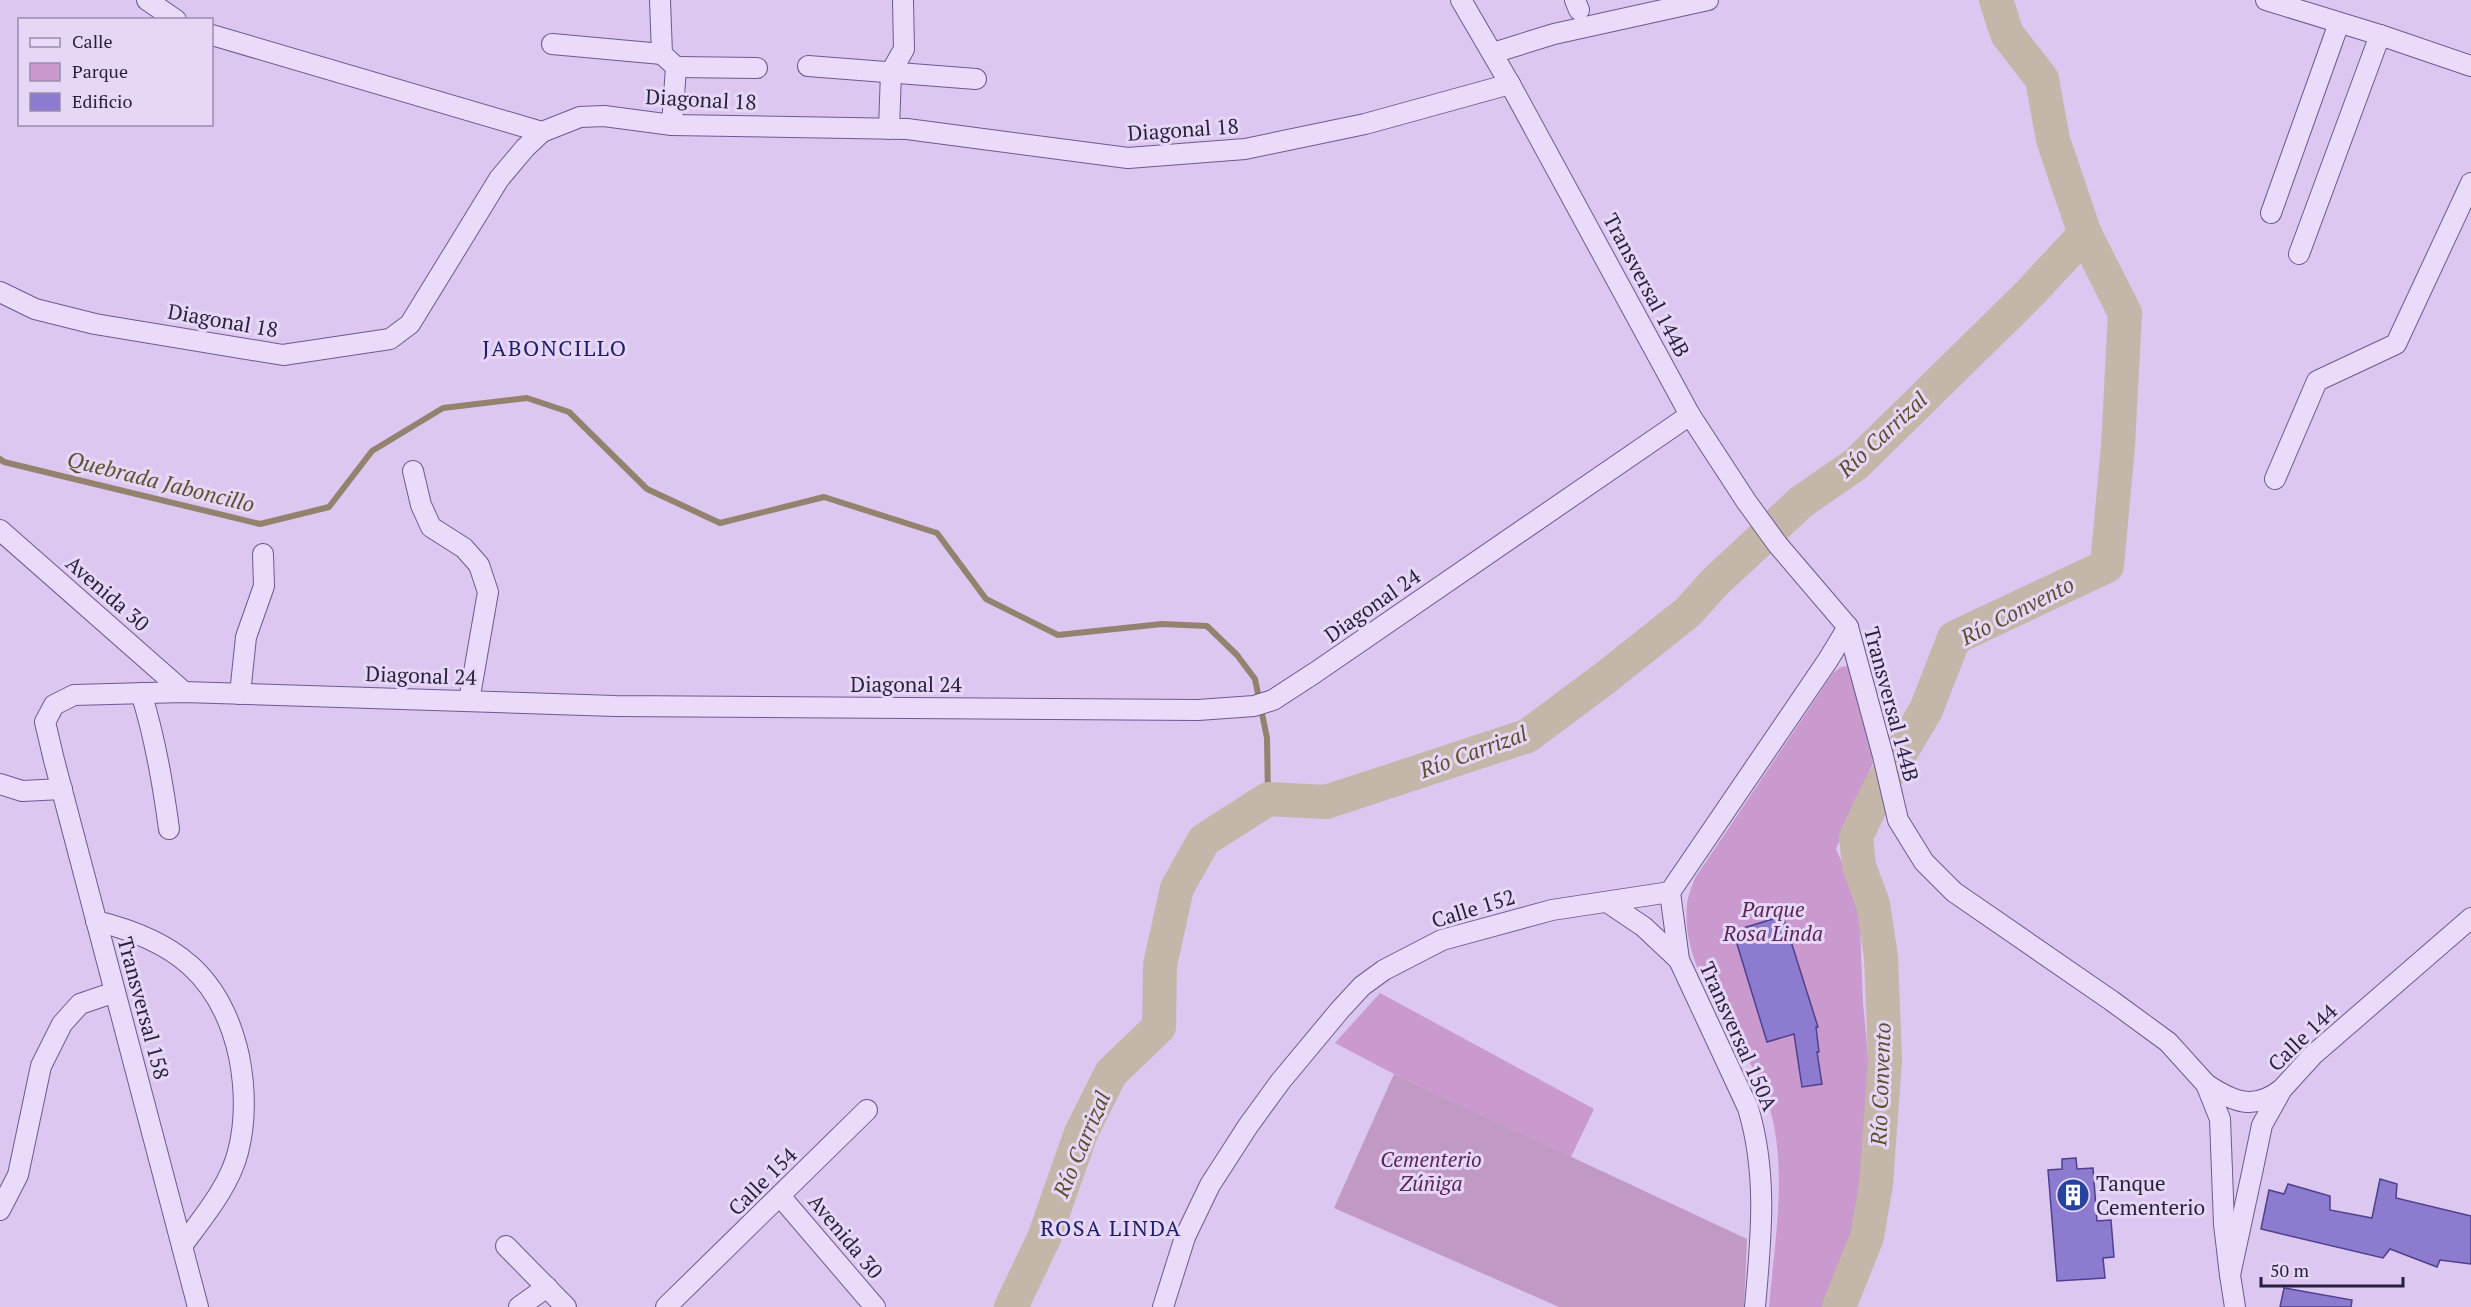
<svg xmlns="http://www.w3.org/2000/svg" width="2471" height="1307" font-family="'PT Serif',serif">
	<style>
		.green { fill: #ca9acf }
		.cemetery { fill: #c099c4 }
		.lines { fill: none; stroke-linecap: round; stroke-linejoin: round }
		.stream { stroke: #93826e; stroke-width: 6 }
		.river { stroke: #c4b6a8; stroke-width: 34 }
		.building { fill: #8d7bd0; stroke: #4e408d; stroke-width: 1.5 }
		.minor-casing { stroke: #6b5b8d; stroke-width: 22 }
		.minor { stroke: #eadbfa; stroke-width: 20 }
		.labels { text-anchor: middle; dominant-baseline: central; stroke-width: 6; stroke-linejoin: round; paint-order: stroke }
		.street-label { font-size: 21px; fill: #271f3d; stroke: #e7d7f7 }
		.park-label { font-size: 21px; font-style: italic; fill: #5a2558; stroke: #e7d7f7 }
		.poi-label { font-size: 21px; fill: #271f3d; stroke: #e7d7f7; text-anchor: start }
		.neighbourhood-label { font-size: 22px; letter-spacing: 1.5px; fill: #1d1d6b; stroke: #e7d7f7 }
		.water-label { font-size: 22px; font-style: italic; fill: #5d502e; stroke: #e7d7f7 }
	</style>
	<rect width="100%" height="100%" fill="#dbc7f0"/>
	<g class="green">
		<path d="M1847 666 1852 669 1857 677 1873 763 1836 849 1859 901 1863 1003 1872 1098 1864 1194 1826 1307H1769C1774 1247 1786 1181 1773 1121 1757 1045 1679 983 1687 904 1688 895 1692 886 1695 878L1833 673 1841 667Z"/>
		<path d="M1380 993 1594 1109 1571 1157 1394 1074 1335 1043Z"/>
	</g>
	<path class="cemetery" d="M1394 1074 1747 1239 1744 1307H1559L1334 1208Z"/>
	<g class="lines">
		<path class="stream" d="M0 459 4 462 260 524 329 507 372 451 443 408 527 398 569 412 647 489 720 523 824 497 937 533 986 599 1058 635 1162 624 1207 626 1237 655 1255 679 1267 738 1268 799"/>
		<g class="river">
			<path d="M1011 1307 1044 1238 1081 1133 1111 1073 1159 1027 1160 965 1177 888 1204 840 1268 799 1326 802 1527 736 1605 678 1688 612 1714 583 1801 502 1856 464 2030 293 2085 234"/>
			<path d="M1839 1307 1867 1237 1876 1184 1885 1060 1881 957 1873 904 1859 866 1856 837 1879 789 1926 710 1954 638 2107 566 2118 446 2125 313 2085 234 2053 140 2042 79 2007 34 1996 0"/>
		</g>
	</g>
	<g class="building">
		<path d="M1783 916 1818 1027H1816L1819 1052H1817L1822 1084 1802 1087 1794 1034 1767 1042 1733 931Z"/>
		<path d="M2076 1158 2077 1169 2093 1168 2097 1221 2111 1220 2114 1257 2103 1258 2105 1278 2057 1281 2048 1170 2062 1169V1159Z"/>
		<path d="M2380 1179 2397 1184 2396 1198 2471 1216V1264L2440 1260 2437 1267 2390 1249 2383 1258 2261 1229 2269 1190 2284 1194 2288 1184 2330 1196V1210L2372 1218Z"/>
		<path d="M2284 1288 2352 1300 2351 1307H2280Z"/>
	</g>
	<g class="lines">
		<defs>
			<g id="minor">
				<path d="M147 0 176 20"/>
				<path d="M660 0 662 54 676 67 672 125"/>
				<path d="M1461 0 1510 84 1690 415 1746 501 1778 545 1848 627 1883 756 1898 820 1924 862 1954 892 2112 1001 2168 1042 2206 1084 2220 1119 2224 1224 2230 1275"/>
				<path d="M1575 0 1579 10"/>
				<path d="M2266 0 2380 35 2471 66"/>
				<path d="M212 35 542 132"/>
				<path d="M552 44 662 54"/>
				<path d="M1493 53 1554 34 1708 0"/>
				<path d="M808 66 976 79"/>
				<path d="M676 67 757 68"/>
				<path d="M889 129 891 72 904 49 903 0"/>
				<path d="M2271 213 2339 23"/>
				<path d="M2299 254 2380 35"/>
				<path d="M0 292 35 309 95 324 283 355 390 339 410 324 499 179 525 148 542 132 580 117 604 116 672 125 907 129 1128 158 1245 149 1365 124 1510 84"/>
				<path d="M413 471 421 505 431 527 464 548 479 565 488 592 469 701"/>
				<path d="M2275 479 2317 381 2396 344 2471 183"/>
				<path d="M0 530 184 692"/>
				<path d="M141 693C155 737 163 784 169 829"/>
				<path d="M240 694 246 637 264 586 263 554"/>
				<path d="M0 784 22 791 62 789"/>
				<path d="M1670 892 1679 960 1748 1108C1768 1174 1761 1239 1755 1307"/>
				<path d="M1607 902 1644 927 1679 960"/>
				<path d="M96 921C174 940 221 975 239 1056 245 1087 246 1121 238 1152 229 1187 203 1217 182 1246"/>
				<path d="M2206 1084C2233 1102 2254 1111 2282 1089"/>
				<path d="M780 1196 875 1307"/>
				<path d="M0 1210 18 1175 41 1066 62 1024 80 1004 115 992"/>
				<path d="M506 1246 566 1307"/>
				<path d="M198 1307 54 760 45 722 54 705 74 695 184 692 615 706 1198 710 1254 706 1273 700 1316 672 1690 415"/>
				<path d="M519 1307 547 1287"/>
				<path d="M666 1307 867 1110"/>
				<path d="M1163 1307 1185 1237 1210 1185 1248 1126 1280 1082 1339 1011 1362 986 1384 970 1442 940 1552 910 1670 892 1828 660 1848 627"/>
				<path d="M2235 1307 2230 1275 2252 1173 2262 1125 2282 1089 2313 1055 2471 918"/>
			</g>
		</defs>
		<use href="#minor" class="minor-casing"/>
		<use href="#minor" class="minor"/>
	</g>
	<defs>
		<symbol id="building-disc" viewBox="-11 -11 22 22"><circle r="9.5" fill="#28429f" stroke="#e7d7f7"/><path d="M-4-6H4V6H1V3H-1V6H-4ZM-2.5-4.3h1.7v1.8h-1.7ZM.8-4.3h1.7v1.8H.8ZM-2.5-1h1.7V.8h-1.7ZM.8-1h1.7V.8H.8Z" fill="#fff"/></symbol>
	</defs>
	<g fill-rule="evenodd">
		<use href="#building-disc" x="2054" y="1176" width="38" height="38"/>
	</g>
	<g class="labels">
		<g class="street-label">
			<text transform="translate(701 99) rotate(3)">Diagonal 18</text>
			<text transform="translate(1183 129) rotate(-4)">Diagonal 18</text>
			<text transform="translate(1647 285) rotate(62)">Transversal 144B</text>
			<text transform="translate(223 320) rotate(10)">Diagonal 18</text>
			<text transform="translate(108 593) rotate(41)">Avenida 30</text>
			<text transform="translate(1372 605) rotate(-35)">Diagonal 24</text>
			<text transform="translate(421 675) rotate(2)">Diagonal 24</text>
			<text x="906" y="684">Diagonal 24</text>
			<text transform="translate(1892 704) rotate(75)">Transversal 144B</text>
			<text transform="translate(1473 908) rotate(-17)">Calle 152</text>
			<text transform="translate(144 1008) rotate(75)">Transversal 158</text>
			<text transform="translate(1739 1036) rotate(66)">Transversal 150A</text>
			<text transform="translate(2302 1037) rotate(-44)">Calle 144</text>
			<text transform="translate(762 1181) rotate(-45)">Calle 154</text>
			<text transform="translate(846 1236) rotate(50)">Avenida 30</text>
		</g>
		<g class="park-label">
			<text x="1773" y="909">Parque<tspan x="1773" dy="24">Rosa Linda</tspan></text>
			<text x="1431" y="1159">Cementerio<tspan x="1431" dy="24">Zúñiga</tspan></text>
		</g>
		<g class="poi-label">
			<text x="2096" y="1183">Tanque<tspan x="2096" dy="24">Cementerio</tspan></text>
		</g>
		<g class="neighbourhood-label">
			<text x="555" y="347">JABONCILLO</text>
			<text x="1111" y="1227">ROSA LINDA</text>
		</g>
		<g class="water-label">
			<text transform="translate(1882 434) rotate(-43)">Río Carrizal</text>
			<text transform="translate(161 481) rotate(14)">Quebrada Jaboncillo</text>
			<text transform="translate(2017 610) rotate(-27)">Río Convento</text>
			<text transform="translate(1473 751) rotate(-20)">Río Carrizal</text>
			<text transform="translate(1880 1084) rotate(-88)">Río Convento</text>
			<text transform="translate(1081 1144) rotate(-67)">Río Carrizal</text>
		</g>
	</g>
	<rect x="18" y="18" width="195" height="108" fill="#e7d7f7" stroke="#9a8dad" stroke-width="1.5"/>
	<rect x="30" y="38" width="30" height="9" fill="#eadbfa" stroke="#9a8dad" stroke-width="1.5"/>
	<text x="72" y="48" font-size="18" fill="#271f3d">Calle</text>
	<rect x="30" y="63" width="30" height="18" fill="#ca9acf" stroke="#9a8dad" stroke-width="1.5"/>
	<text x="72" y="78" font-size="18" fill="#271f3d">Parque</text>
	<rect x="30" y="93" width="30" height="18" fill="#8d7bd0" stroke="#9a8dad" stroke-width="1.5"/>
	<text x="72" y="108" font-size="18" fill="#271f3d">Edificio</text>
	<path d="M2261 1277v9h142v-9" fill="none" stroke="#271f3d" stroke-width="3"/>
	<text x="2270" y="1277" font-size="18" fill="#271f3d" stroke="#e7d7f7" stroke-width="4.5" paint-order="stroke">50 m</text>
</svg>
